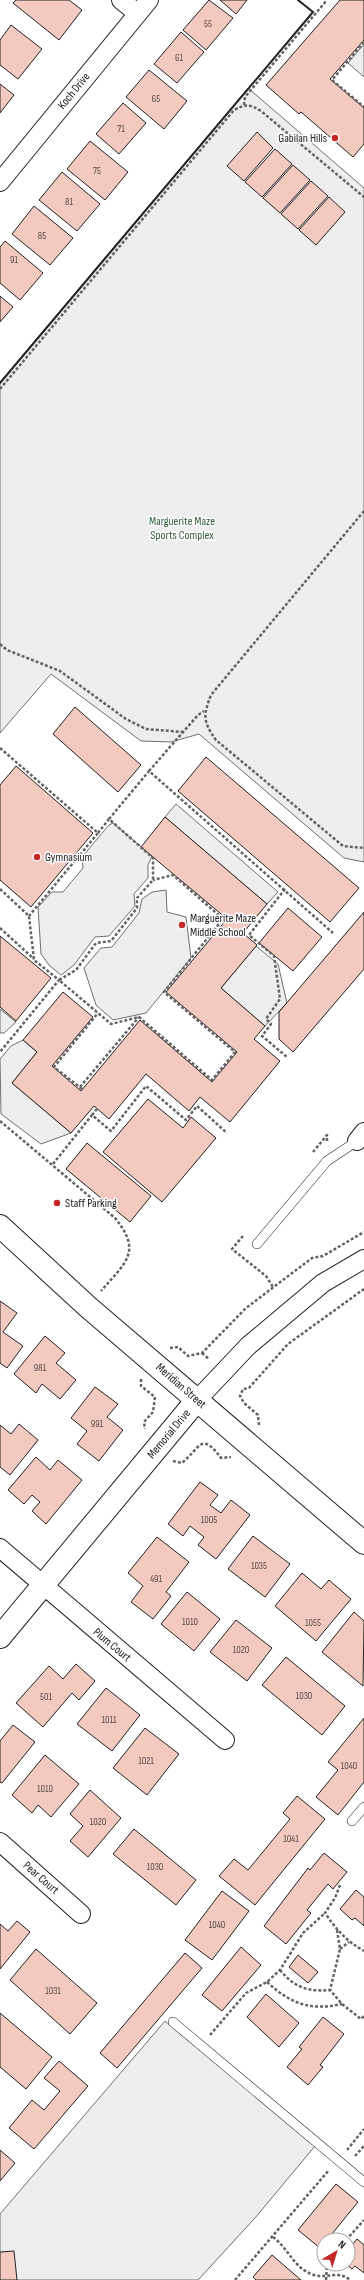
<svg xmlns="http://www.w3.org/2000/svg" width="364" height="2280" font-family="'Sofia Sans Condensed',sans-serif">
	<style>
		.green { fill: #eee; stroke: #6f6f6f }
		.building { fill: #f3c9c0; stroke: #222 }
		.lines { fill: none; stroke-linecap: round; stroke-linejoin: round }
		.lane-casing { stroke: #222; stroke-width: 10 }
		.street-casing { stroke: #222; stroke-width: 20 }
		.secondary-casing { stroke: #222; stroke-width: 24 }
		.path { stroke: #646464; stroke-width: 2.5; stroke-dasharray: 3 2; stroke-linecap: butt }
		.lane { stroke: #fff; stroke-width: 9 }
		.street { stroke: #fff; stroke-width: 18 }
		.secondary { stroke: #fff; stroke-width: 22 }
		.wall { stroke: #222; stroke-width: 2 }
		.poi-dot { fill: #c62828; stroke: #fff; stroke-width: 1.5 }
		.labels { text-anchor: middle; dominant-baseline: central; stroke-width: 3; stroke-linejoin: round; paint-order: stroke }
		.number-label { font-size: 10px; fill: #564c4a }
		.street-label { font-size: 12px; fill: #222; stroke: #fff }
		.poi-label { font-size: 12px; fill: #222; stroke: #fff; text-anchor: start }
		.park-label { font-size: 12px; fill: #2f5e38; stroke: #fff }
	</style>
	<rect width="100%" height="100%" fill="#fff"/>
	<g class="green">
		<path d="M364 44V77L348 63Z"/>
		<path d="M248 88 364 188V862L344 858 199 734 171 742 141 741 51 674 0 733V382Z"/>
		<path d="M176 804 278 892 267 904 165 817Z"/>
		<path d="M113 823 152 856 148 865V878L134 894 135 906 109 936 95 937 74 965 61 975 49 965 41 954 38 907 52 892H63L83 868 82 857 109 825Z"/>
		<path d="M166 890 167 912 186 917 191 958 146 1013 113 1020 96 1005 84 968 101 948 112 947 139 913 142 899 152 892Z"/>
		<path d="M256 946 278 964 287 1003 265 1026 221 988Z"/>
		<path d="M0 1009 16 1022 4 1033H0Z"/>
		<path d="M23 1040 37 1052 12 1083 71 1133 41 1144 1 1114 0 1059 11 1046Z"/>
		<path d="M165 2021 315 2146 255 2218 198 2280H0V2214Z"/>
	</g>
	<g class="building">
		<path d="M16 0H69L82 10 59 40 13 3Z"/>
		<path d="M209 0 233 18 206 50 183 30Z"/>
		<path d="M220 0H247L236 14Z"/>
		<path d="M340 0H364V40L330 79 364 108V144L353 157 301 112 299 114 266 85Z"/>
		<path d="M11 25 42 49 18 79 0 65V40Z"/>
		<path d="M181 32 204 52 177 83 154 64Z"/>
		<path d="M149 70 187 101 164 129 126 97Z"/>
		<path d="M0 84 14 95 0 113Z"/>
		<path d="M123 103 146 123 119 154 96 134Z"/>
		<path d="M257 132 273 148 244 181 227 166Z"/>
		<path d="M90 141 128 172 105 200 67 169Z"/>
		<path d="M275 149 292 164 262 197 245 182Z"/>
		<path d="M293 165 310 180 280 213 263 198Z"/>
		<path d="M62 172 100 204 77 231 39 200Z"/>
		<path d="M311 181 328 196 298 229 281 214Z"/>
		<path d="M329 197 345 212 316 245 299 230Z"/>
		<path d="M34 206 73 238 50 265 12 234Z"/>
		<path d="M5 241 43 273 20 300 0 283V247Z"/>
		<path d="M0 296 13 307 0 322Z"/>
		<path d="M75 707 141 765 118 792 53 734Z"/>
		<path d="M206 757 359 888 330 922 178 791Z"/>
		<path d="M16 766 93 833 31 907 0 880V785Z"/>
		<path d="M165 817 267 904 243 933 257 945 221 988 265 1026 254 1039 280 1061 230 1122 200 1097 189 1111 146 1074 109 1119 94 1106 71 1133 12 1083 37 1052 23 1040 63 992 93 1017 52 1066 81 1091 140 1020 212 1082 237 1052 166 992 227 919 141 847Z"/>
		<path d="M288 908 322 937 293 971 259 943Z"/>
		<path d="M364 912V969L293 1052 279 1039V1012Z"/>
		<path d="M0 936 51 978 16 1021 0 1007Z"/>
		<path d="M148 1099 183 1128 191 1117 216 1138 162 1202 103 1152Z"/>
		<path d="M87 1143 151 1196 130 1222 66 1169Z"/>
		<path d="M0 1301 17 1313 3 1332 23 1346 7 1368 0 1363Z"/>
		<path d="M45 1336 65 1353 56 1363 76 1380 60 1399 42 1384 36 1393 14 1374Z"/>
		<path d="M95 1387 118 1404 107 1417 123 1430 99 1461 77 1444 87 1431 71 1418Z"/>
		<path d="M19 1424 38 1440 10 1475 0 1467V1425L11 1434Z"/>
		<path d="M36 1457 50 1470 58 1460 82 1480 46 1524 32 1511 40 1502 32 1495 24 1504 8 1490Z"/>
		<path d="M200 1482 218 1495 210 1505 221 1513 231 1500 250 1515 216 1559 198 1545 204 1537 190 1526 183 1536 168 1524Z"/>
		<path d="M253 1536 290 1564 265 1597 228 1569Z"/>
		<path d="M157 1537 189 1562 166 1592 171 1596 153 1619 131 1602 143 1586 128 1573Z"/>
		<path d="M302 1573 321 1589 329 1580 351 1599 316 1641 275 1606Z"/>
		<path d="M187 1592 220 1619 194 1651 161 1624Z"/>
		<path d="M354 1612 364 1621 363 1686 322 1652Z"/>
		<path d="M236 1620 272 1648 247 1681 210 1652Z"/>
		<path d="M286 1657 345 1706 322 1735 262 1685Z"/>
		<path d="M76 1664 95 1681 79 1700 72 1693 43 1727 16 1703 49 1666 63 1679Z"/>
		<path d="M106 1688 140 1715 112 1751 77 1724Z"/>
		<path d="M364 1718V1782L338 1815 316 1797 338 1770 328 1762Z"/>
		<path d="M13 1725 35 1742 2 1783 0 1782V1741Z"/>
		<path d="M145 1728 179 1754 147 1795 113 1768Z"/>
		<path d="M45 1755 79 1784 51 1817 38 1805 32 1813 12 1795Z"/>
		<path d="M90 1790 121 1818 88 1857 70 1841 83 1826 70 1814Z"/>
		<path d="M297 1796 325 1819 255 1905 219 1876 234 1859 248 1870 290 1819 283 1813Z"/>
		<path d="M134 1829 196 1880 176 1905 113 1854Z"/>
		<path d="M324 1853 347 1872 333 1889 328 1884 307 1910 311 1913 286 1944 264 1926 308 1868 310 1870Z"/>
		<path d="M356 1890 364 1897V1926L355 1918 352 1920 340 1909Z"/>
		<path d="M222 1891 249 1911 212 1960 185 1940Z"/>
		<path d="M17 1921 30 1932 0 1969V1924L8 1931Z"/>
		<path d="M241 1947 261 1965 222 2011 202 1995Z"/>
		<path d="M36 1949 97 2003 70 2034 10 1980Z"/>
		<path d="M185 1953 202 1968 117 2068 100 2053Z"/>
		<path d="M298 1955 318 1972 308 1983 289 1967Z"/>
		<path d="M266 1994 299 2023 279 2047 247 2017Z"/>
		<path d="M0 2013 52 2057 26 2089 0 2067Z"/>
		<path d="M323 2017 344 2034 320 2065 323 2067 308 2085 287 2067 302 2049 299 2047Z"/>
		<path d="M59 2061 88 2086 34 2149 9 2128 32 2100 44 2110 60 2091 44 2078Z"/>
		<path d="M0 2150 15 2163 0 2181Z"/>
		<path d="M336 2184 358 2202 327 2240H324L320 2248 298 2230Z"/>
		<path d="M357 2239 364 2245V2273L355 2266 352 2269 346 2264H348V2250Z"/>
		<path d="M14 2251 17 2280H0V2252Z"/>
		<path d="M272 2255 301 2280H256L253 2277Z"/>
	</g>
	<g class="lines">
		<defs>
			<g id="lane">
				<path d="M257 1244 327 1161 357 1141"/>
				<path d="M352 1821 364 1807"/>
				<path d="M173 2022 364 2182"/>
			</g>
			<g id="street">
				<path d="M121 0 137 13"/>
				<path d="M0 182 149 0"/>
				<path d="M357 1141 364 1132"/>
				<path d="M197 1400 248 1346 323 1283 364 1259"/>
				<path d="M0 1548 225 1740"/>
				<path d="M0 1842 81 1914"/>
			</g>
			<g id="secondary">
				<path d="M0 1226 88 1307 364 1543"/>
				<path d="M0 1637 197 1400"/>
			</g>
		</defs>
		<use href="#lane" class="lane-casing"/>
		<use href="#street" class="street-casing"/>
		<use href="#secondary" class="secondary-casing"/>
		<g class="path">
			<path d="M364 42 332 80 364 107"/>
			<path d="M244 105 245 97 327 0"/>
			<path d="M0 389 234 110C245 104 250 104 261 111L364 197"/>
			<path d="M364 511 211 695C203 715 203 722 216 740L343 846 364 848"/>
			<path d="M0 644 7 650 60 671 126 719 146 729 183 732"/>
			<path d="M0 748 98 833 29 916"/>
			<path d="M149 771 198 715 204 711"/>
			<path d="M109 819 149 771 333 933"/>
			<path d="M98 833 109 819 153 858V880L137 898V908L111 941 96 943 76 970 59 980 111 1024 139 1017 212 1080 235 1052 164 992 223 919 173 875 153 880"/>
			<path d="M0 889 29 916 34 960 59 980 0 1052"/>
			<path d="M285 889 249 935 274 956 280 999 266 1019 271 1024 262 1036 287 1057"/>
			<path d="M0 928 34 959"/>
			<path d="M80 1087 139 1017"/>
			<path d="M82 1089 54 1067 98 1013"/>
			<path d="M92 1115 97 1109"/>
			<path d="M0 1121 115 1218C143 1252 125 1263 101 1291"/>
			<path d="M313 1152 327 1135V1143"/>
			<path d="M53 1164 92 1115 111 1131 146 1086 186 1120 197 1106 227 1133"/>
			<path d="M243 1236 232 1249 266 1276 273 1287"/>
			<path d="M170 1348 178 1347 188 1356 202 1353 246 1308 312 1258 323 1256 364 1232"/>
			<path d="M202 1353 209 1359"/>
			<path d="M141 1379V1386L155 1397 153 1412 144 1422 145 1429"/>
			<path d="M259 1425 258 1415 244 1403 240 1396 243 1389 249 1388 288 1344 364 1289"/>
			<path d="M173 1461 182 1463C200 1448 201 1431 221 1458L231 1457"/>
			<path d="M340 1885 335 1898 325 1913C336 1929 346 1941 364 1951"/>
			<path d="M337 1930 340 1949 330 1990 342 2004 361 2019 364 2016"/>
			<path d="M340 1949 349 1942"/>
			<path d="M280 1970C294 1987 307 1992 330 1990"/>
			<path d="M267 1982C291 2004 310 2011 342 2004"/>
			<path d="M210 2035 246 1993 267 1982 280 1970 303 1933 325 1913"/>
			<path d="M347 2150 364 2129"/>
			<path d="M355 2156 364 2146"/>
			<path d="M273 2237C289 2249 294 2269 314 2275 327 2279 339 2270 350 2280"/>
			<path d="M346 2240 364 2220"/>
			<path d="M235 2280 329 2170"/>
			<path d="M326 2280 327 2264"/>
		</g>
		<use href="#lane" class="lane"/>
		<use href="#street" class="street"/>
		<use href="#secondary" class="secondary"/>
		<path class="wall" d="M0 383 313 12 298 0"/>
	</g>
	<g class="poi-dot">
		<circle cx="335" cy="138" r="4"/>
		<circle cx="37" cy="857" r="4"/>
		<circle cx="182" cy="925" r="4"/>
		<circle cx="57" cy="1203" r="4"/>
	</g>
	<g class="labels">
		<g class="number-label">
			<text x="208" y="24">55</text>
			<text x="179" y="58">61</text>
			<text x="156" y="99">65</text>
			<text x="121" y="129">71</text>
			<text x="97" y="171">75</text>
			<text x="69" y="202">81</text>
			<text x="42" y="236">85</text>
			<text x="14" y="260">91</text>
			<text x="40" y="1368">981</text>
			<text x="97" y="1424">991</text>
			<text x="209" y="1520">1005</text>
			<text x="259" y="1566">1035</text>
			<text x="156" y="1579">491</text>
			<text x="190" y="1622">1010</text>
			<text x="313" y="1623">1055</text>
			<text x="241" y="1650">1020</text>
			<text x="304" y="1696">1030</text>
			<text x="46" y="1697">501</text>
			<text x="109" y="1720">1011</text>
			<text x="146" y="1761">1021</text>
			<text x="349" y="1766">1040</text>
			<text x="45" y="1789">1010</text>
			<text x="98" y="1822">1020</text>
			<text x="291" y="1839">1041</text>
			<text x="155" y="1867">1030</text>
			<text x="217" y="1925">1040</text>
			<text x="53" y="1991">1031</text>
		</g>
		<g class="street-label">
			<text transform="translate(74 91) rotate(-51)">Koch Drive</text>
			<text transform="translate(181 1386) rotate(41)">Meridian Street</text>
			<text transform="translate(169 1434) rotate(-50)">Memorial Drive</text>
			<text transform="translate(112 1645) rotate(40)">Plum Court</text>
			<text transform="translate(41 1878) rotate(41)">Pear Court</text>
		</g>
		<g class="poi-label">
			<text x="327" y="138" text-anchor="end">Gabilan Hills</text>
			<text x="45" y="857">Gymnasium</text>
			<text x="190" y="918">Marguerite Maze<tspan x="190" dy="14">Middle School</tspan></text>
			<text x="65" y="1203">Staff Parking</text>
		</g>
		<g class="park-label">
			<text x="182" y="521">Marguerite Maze<tspan x="182" dy="14">Sports Complex</tspan></text>
		</g>
	</g>
	<g transform="translate(336 2252) rotate(38)"><circle r="19" fill="#ffffff" stroke="#a7a7a7"/>
	<path d="M0-3L7 15L0 10L-7 15Z" fill="#c62828"/>
	<text y="-6" font-size="11" font-weight="bold" text-anchor="middle" fill="#222222">N</text>
	</g>
</svg>
